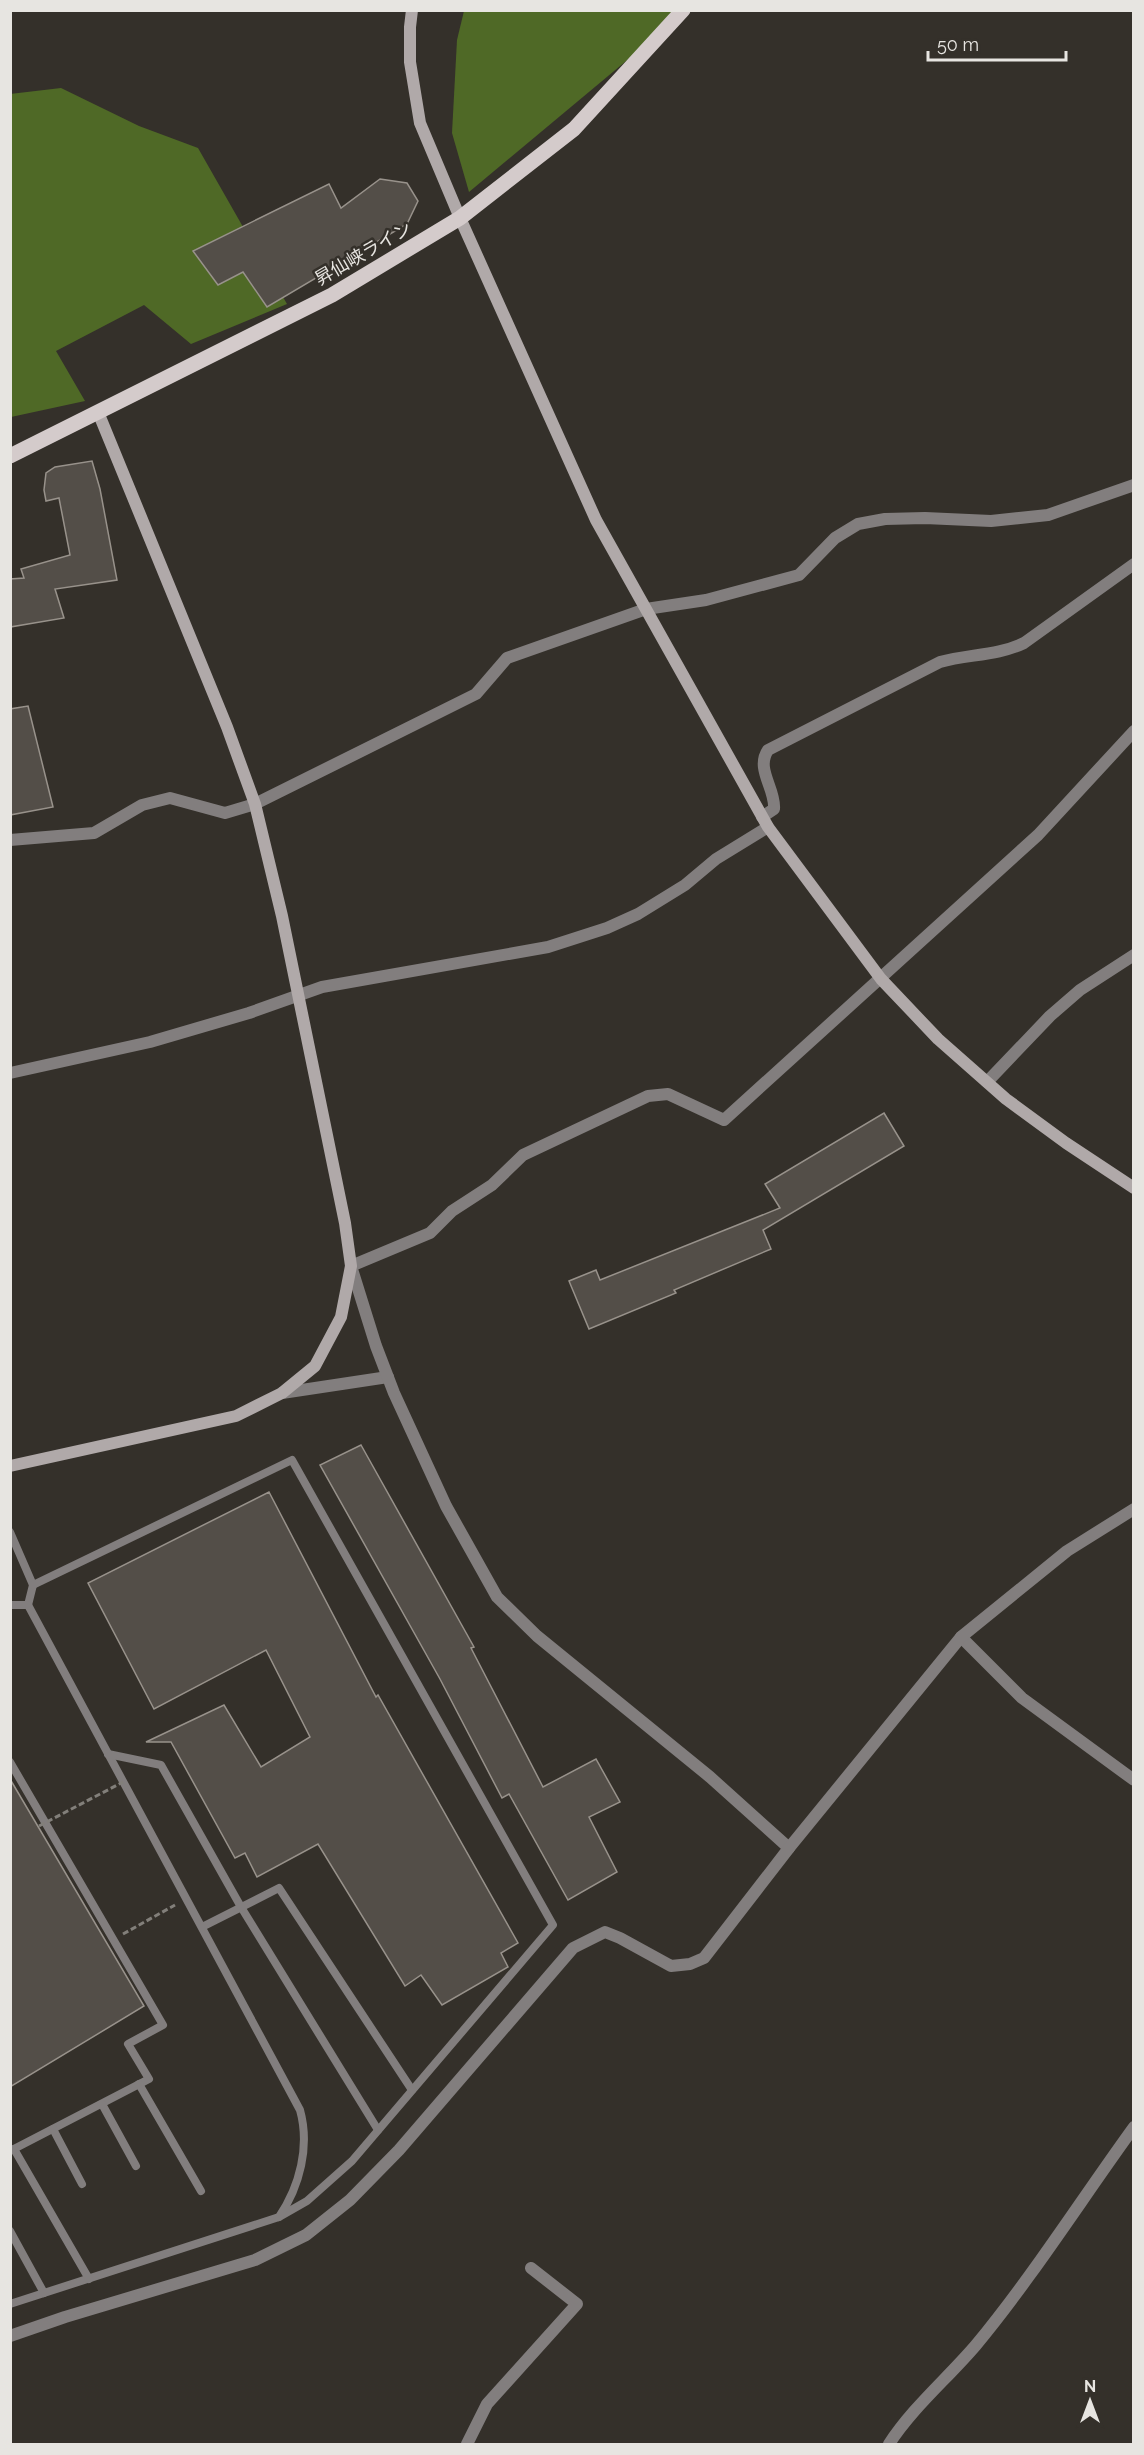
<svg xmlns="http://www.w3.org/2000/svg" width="1144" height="2455" font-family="Raleway,'Noto Sans JP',sans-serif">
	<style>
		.forest { fill: #4f6926 }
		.building { fill: #534e48; stroke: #98928b; stroke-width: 1.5 }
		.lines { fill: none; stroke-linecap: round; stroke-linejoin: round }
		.path { stroke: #827f7a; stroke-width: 3; stroke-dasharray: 6 3; stroke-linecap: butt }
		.lane { stroke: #827e7e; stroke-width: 8 }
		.street { stroke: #827e7e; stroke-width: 12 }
		.secondary { stroke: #b0a9a9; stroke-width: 12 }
		.primary { stroke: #d4cbcb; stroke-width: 15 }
		.path-bridge { stroke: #827f7a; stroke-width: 3; stroke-dasharray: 6 3; stroke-linecap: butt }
		.labels { text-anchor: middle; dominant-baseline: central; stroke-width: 5; stroke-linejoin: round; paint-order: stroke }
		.street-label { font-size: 18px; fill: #e7e5e1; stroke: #34302a }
	</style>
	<rect width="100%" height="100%" fill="#34302a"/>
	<g class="forest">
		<path d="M464 11H686L469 192 452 133 457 40Z"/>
		<path d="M61 88 139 126 198 148 287 304 191 344 144 305 56 351 85 401 11 417 10 94Z"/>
	</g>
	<g class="building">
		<path d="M380 179 407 183 418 201 407 224 267 307 243 272 218 285 193 251 329 184 341 208Z"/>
		<path d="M92 461 100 489 117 580 55 589 64 618 10 627V579L24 578 21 569 70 555 59 498 46 501 44 490 46 473 55 467Z"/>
		<path d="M28 706 53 807 10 815V709Z"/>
		<path d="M884 1113 904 1146 763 1230 771 1249 674 1290 676 1293 589 1329 569 1281 596 1270 600 1280 780 1208 765 1184Z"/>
		<path d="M361 1445 474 1647 471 1648 543 1787 596 1759 620 1802 589 1817 617 1872 568 1900 509 1794 502 1798 440 1679 320 1465Z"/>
		<path d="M269 1492 376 1697 378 1695 518 1943 501 1953 508 1967 442 2005 421 1975 405 1986 318 1844 257 1877 245 1853 235 1858 171 1742H146L224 1705 261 1767 310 1737 266 1650 154 1709 88 1583Z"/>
		<path d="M10 1779 144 2006 10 2087Z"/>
	</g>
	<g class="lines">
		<path class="path" d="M123 1934 175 1905"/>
		<g class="lane">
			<path d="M10 1532 33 1585 28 1605"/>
			<path d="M33 1585 292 1460 553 1925 352 2161 307 2201 279 2217"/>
			<path d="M10 1605H28L300 2110C310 2146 300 2186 279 2217L10 2304"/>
			<path d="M108 1754 161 1765 241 1907 378 2130"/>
			<path d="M10 1762 163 2025 128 2044 149 2079 10 2151"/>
			<path d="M202 1927 279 1888 412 2090"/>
			<path d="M139 2084 201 2191"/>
			<path d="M102 2104 136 2166"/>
			<path d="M53 2129 82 2184"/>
			<path d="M14 2149 89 2279"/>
			<path d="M10 2231 44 2293"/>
		</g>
		<g class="street">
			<path d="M762 817 774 809C776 789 755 769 768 750L940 662C968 654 997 656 1024 643L1134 564"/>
			<path d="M10 840 94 833 142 805 170 798 225 813 255 804 476 694 507 658 646 609 706 600 799 575 835 538 858 524 885 519 925 518 991 521 1048 515 1134 485"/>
			<path d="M10 1073 150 1042 249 1013 322 987 548 947 607 928 638 914 685 885 716 859 768 827"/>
			<path d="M987 1082 1050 1016 1080 990 1134 955"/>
			<path d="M282 1393 388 1377"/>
			<path d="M961 1637 1022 1698 1134 1780"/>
			<path d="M789 1848 710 1777 537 1636 497 1597 446 1506 394 1393 376 1346 351 1266 430 1233 452 1211 492 1185 523 1155 648 1096 668 1094 724 1120 1038 835 1134 731"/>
			<path d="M10 2336 65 2317 255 2260 306 2235 350 2200 399 2150 573 1948 605 1932 620 1938 671 1966 690 1964 704 1958 789 1848 961 1637 1067 1551 1134 1509"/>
			<path d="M467 2444 487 2404 577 2304 531 2268"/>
			<path d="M889 2444C913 2407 947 2379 976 2345 1033 2276 1081 2200 1134 2127"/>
		</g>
		<g class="secondary">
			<path d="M412 10 410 27V62L420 123 460 218 596 520 768 827 881 979 938 1039 1006 1099 1066 1143 1134 1188"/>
			<path d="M10 1466 236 1416 282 1393 315 1366 341 1317 351 1266 345 1223 282 916 255 804 227 727 98 412"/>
		</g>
		<path class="primary" d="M10 456 332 295 460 218 574 129 683 10"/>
		<path class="path-bridge" d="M39 1826 123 1782"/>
	</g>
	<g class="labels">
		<g class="street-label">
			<text transform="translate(363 253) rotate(-30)">昇仙峡ライン</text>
		</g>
	</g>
	<rect width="1144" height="2455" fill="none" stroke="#e7e5e1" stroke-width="24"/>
	<g transform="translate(1090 2401)" stroke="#34302a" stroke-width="4.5" paint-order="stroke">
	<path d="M0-4.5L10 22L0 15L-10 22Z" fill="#e7e5e1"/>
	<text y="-9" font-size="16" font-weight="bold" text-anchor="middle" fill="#e7e5e1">N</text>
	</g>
	<path d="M928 51v9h138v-9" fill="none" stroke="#e7e5e1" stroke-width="3"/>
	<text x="937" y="51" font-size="18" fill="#e7e5e1" stroke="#34302a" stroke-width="4.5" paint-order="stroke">50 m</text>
</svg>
